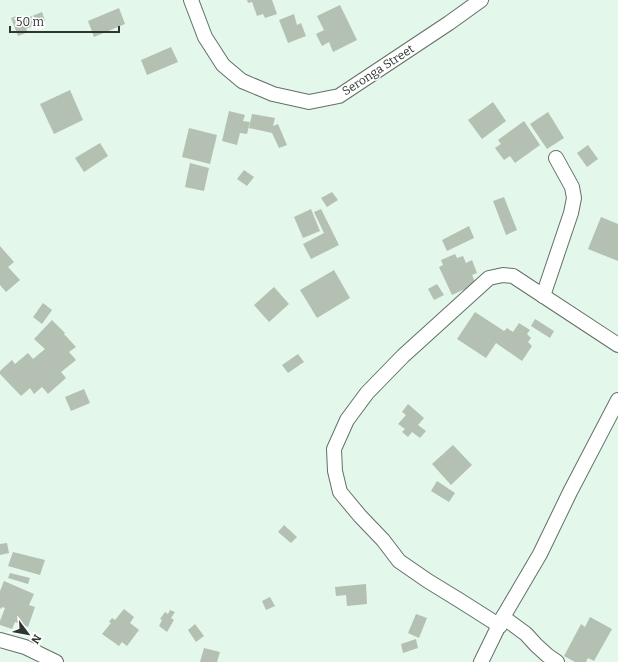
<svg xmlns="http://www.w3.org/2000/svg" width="618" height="662" font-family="Bitter,serif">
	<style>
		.building { fill: #b4c0b1 }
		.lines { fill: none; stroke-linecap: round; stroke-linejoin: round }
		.street-casing { stroke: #607167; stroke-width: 16 }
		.street { stroke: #fff; stroke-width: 14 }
		.labels { text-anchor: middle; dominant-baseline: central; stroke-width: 3; stroke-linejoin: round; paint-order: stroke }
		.street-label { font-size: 12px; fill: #2f3632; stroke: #fff }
	</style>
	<rect width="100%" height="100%" fill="#e4f7eb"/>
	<g class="building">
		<path d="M247 0H272L277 14 265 18 263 14 257 16 252 2 248 3Z"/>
		<path d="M340 5 357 40 333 52 329 42 322 46 316 34 324 30 317 16Z"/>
		<path d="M119 8 125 24 94 37 88 21Z"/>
		<path d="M42 12 45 21 26 29 28 32 18 36 11 18 20 15 22 20Z"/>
		<path d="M294 14 297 25 301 23 306 36 288 43 279 20Z"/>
		<path d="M171 47 178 62 147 75 141 60Z"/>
		<path d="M70 90 83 120 54 134 40 104Z"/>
		<path d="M493 102 506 121 482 139 468 120Z"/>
		<path d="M229 111 245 115 243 121 250 122 247 134 240 133 237 145 222 141Z"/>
		<path d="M548 112 564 138 547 149 530 124Z"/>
		<path d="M252 114 275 118 273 126 278 124 287 145 279 148 272 133 249 128Z"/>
		<path d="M524 121 540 145 515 163 510 156 504 160 495 148 501 144 498 140Z"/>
		<path d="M189 128 217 135 210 164 182 157Z"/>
		<path d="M100 143 108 156 84 172 75 158Z"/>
		<path d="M588 145 598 159 587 167 577 153Z"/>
		<path d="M190 163 209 168 204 191 185 187Z"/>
		<path d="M244 170 254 177 247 186 237 179Z"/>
		<path d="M332 192 338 200 327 207 321 198Z"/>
		<path d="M504 197 517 230 506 235 493 201Z"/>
		<path d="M311 209 320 231 303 238 294 217Z"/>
		<path d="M321 209 339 245 311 259 303 244 324 233 314 212Z"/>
		<path d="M601 217 618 224V261L588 249Z"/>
		<path d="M469 226 474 238 447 251 442 240Z"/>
		<path d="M0 246 14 262 8 267 20 280 6 292 0 285Z"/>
		<path d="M455 254 457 258 463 256 466 263 472 260 477 273 472 275 476 284 452 295 439 267 443 265 441 260Z"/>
		<path d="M334 270 350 298 317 318 300 290Z"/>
		<path d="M437 284 444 295 434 300 428 289Z"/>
		<path d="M274 287 289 304 269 322 254 305Z"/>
		<path d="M43 303 52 310 42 324 33 317Z"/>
		<path d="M475 312 504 331 507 328 513 332 519 323 530 330 527 334 531 338 528 342 532 346 522 361 496 343 486 358 457 339Z"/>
		<path d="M535 319 554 331 550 338 531 326Z"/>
		<path d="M52 320 65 333 64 334 76 347 69 352 76 360 61 372 66 378 48 394 42 387 34 394 30 388 21 396 0 374V371L12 360 15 364 28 353 33 359 45 349 34 339Z"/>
		<path d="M298 354 304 362 288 373 282 365Z"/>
		<path d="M84 389 90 403 71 411 65 397Z"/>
		<path d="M408 404 424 418 418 425 426 431 420 438 412 432 408 437 402 432 405 429 398 424 406 415 402 412Z"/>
		<path d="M453 445 472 465 451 485 432 464Z"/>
		<path d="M437 481 455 493 449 502 431 491Z"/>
		<path d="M284 525 297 537 291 543 278 532Z"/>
		<path d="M7 543 9 553 0 555V544Z"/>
		<path d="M13 552 45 560 40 575 8 566Z"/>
		<path d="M10 573 30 578 28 584 8 578Z"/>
		<path d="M4 581 34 594 29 605 35 607 28 627 15 622 12 629 0 625V621L5 608 2 607 1 609 0 608V591Z"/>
		<path d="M366 584 367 604 347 606 346 595 336 596 335 587Z"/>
		<path d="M270 597 275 606 266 610 262 601Z"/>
		<path d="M124 609 134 617 130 623 139 630 127 646 122 642 119 646 102 634 111 623 109 622 112 618 115 620Z"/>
		<path d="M170 610 175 612 171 618 174 620 167 632 159 626 162 620 160 619 165 612 168 614Z"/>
		<path d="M416 614 427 618 419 638 408 633Z"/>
		<path d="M590 617 612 629 594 661 588 658 586 662H575L564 656 581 624 585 627Z"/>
		<path d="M195 624 204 636 196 642 188 630Z"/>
		<path d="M416 639 418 648 403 653 401 644Z"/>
		<path d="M204 648 220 652 217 662H200Z"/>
	</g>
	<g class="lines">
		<defs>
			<g id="street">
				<path d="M191 0 205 37 223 65 242 81 273 94 309 102 339 96 449 23 481 0"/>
				<path d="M543 296 571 213 574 198 572 187 556 158"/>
				<path d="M503 617 526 634 536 645 547 655 557 662"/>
				<path d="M500 626 459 600 428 581 399 561 383 540 360 516 340 492 335 471 334 449 347 420 367 393 403 356 489 278 503 275 513 276 618 345"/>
				<path d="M0 640 25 647 56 662"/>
				<path d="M481 662 503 617 540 554 570 492 618 400"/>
			</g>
		</defs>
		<use href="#street" class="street-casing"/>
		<use href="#street" class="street"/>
	</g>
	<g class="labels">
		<g class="street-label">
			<text transform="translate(378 70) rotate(-33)">Seronga Street</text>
		</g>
	</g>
	<g transform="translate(28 634) rotate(122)" stroke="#ffffff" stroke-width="3" paint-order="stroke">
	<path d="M0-3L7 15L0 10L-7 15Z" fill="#2f3632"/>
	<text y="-6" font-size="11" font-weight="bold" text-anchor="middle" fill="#2f3632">N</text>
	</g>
	<path d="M10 26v6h109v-6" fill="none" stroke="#2f3632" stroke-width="2"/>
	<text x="16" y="26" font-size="12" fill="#2f3632" stroke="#ffffff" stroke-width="3" paint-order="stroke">50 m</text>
</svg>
